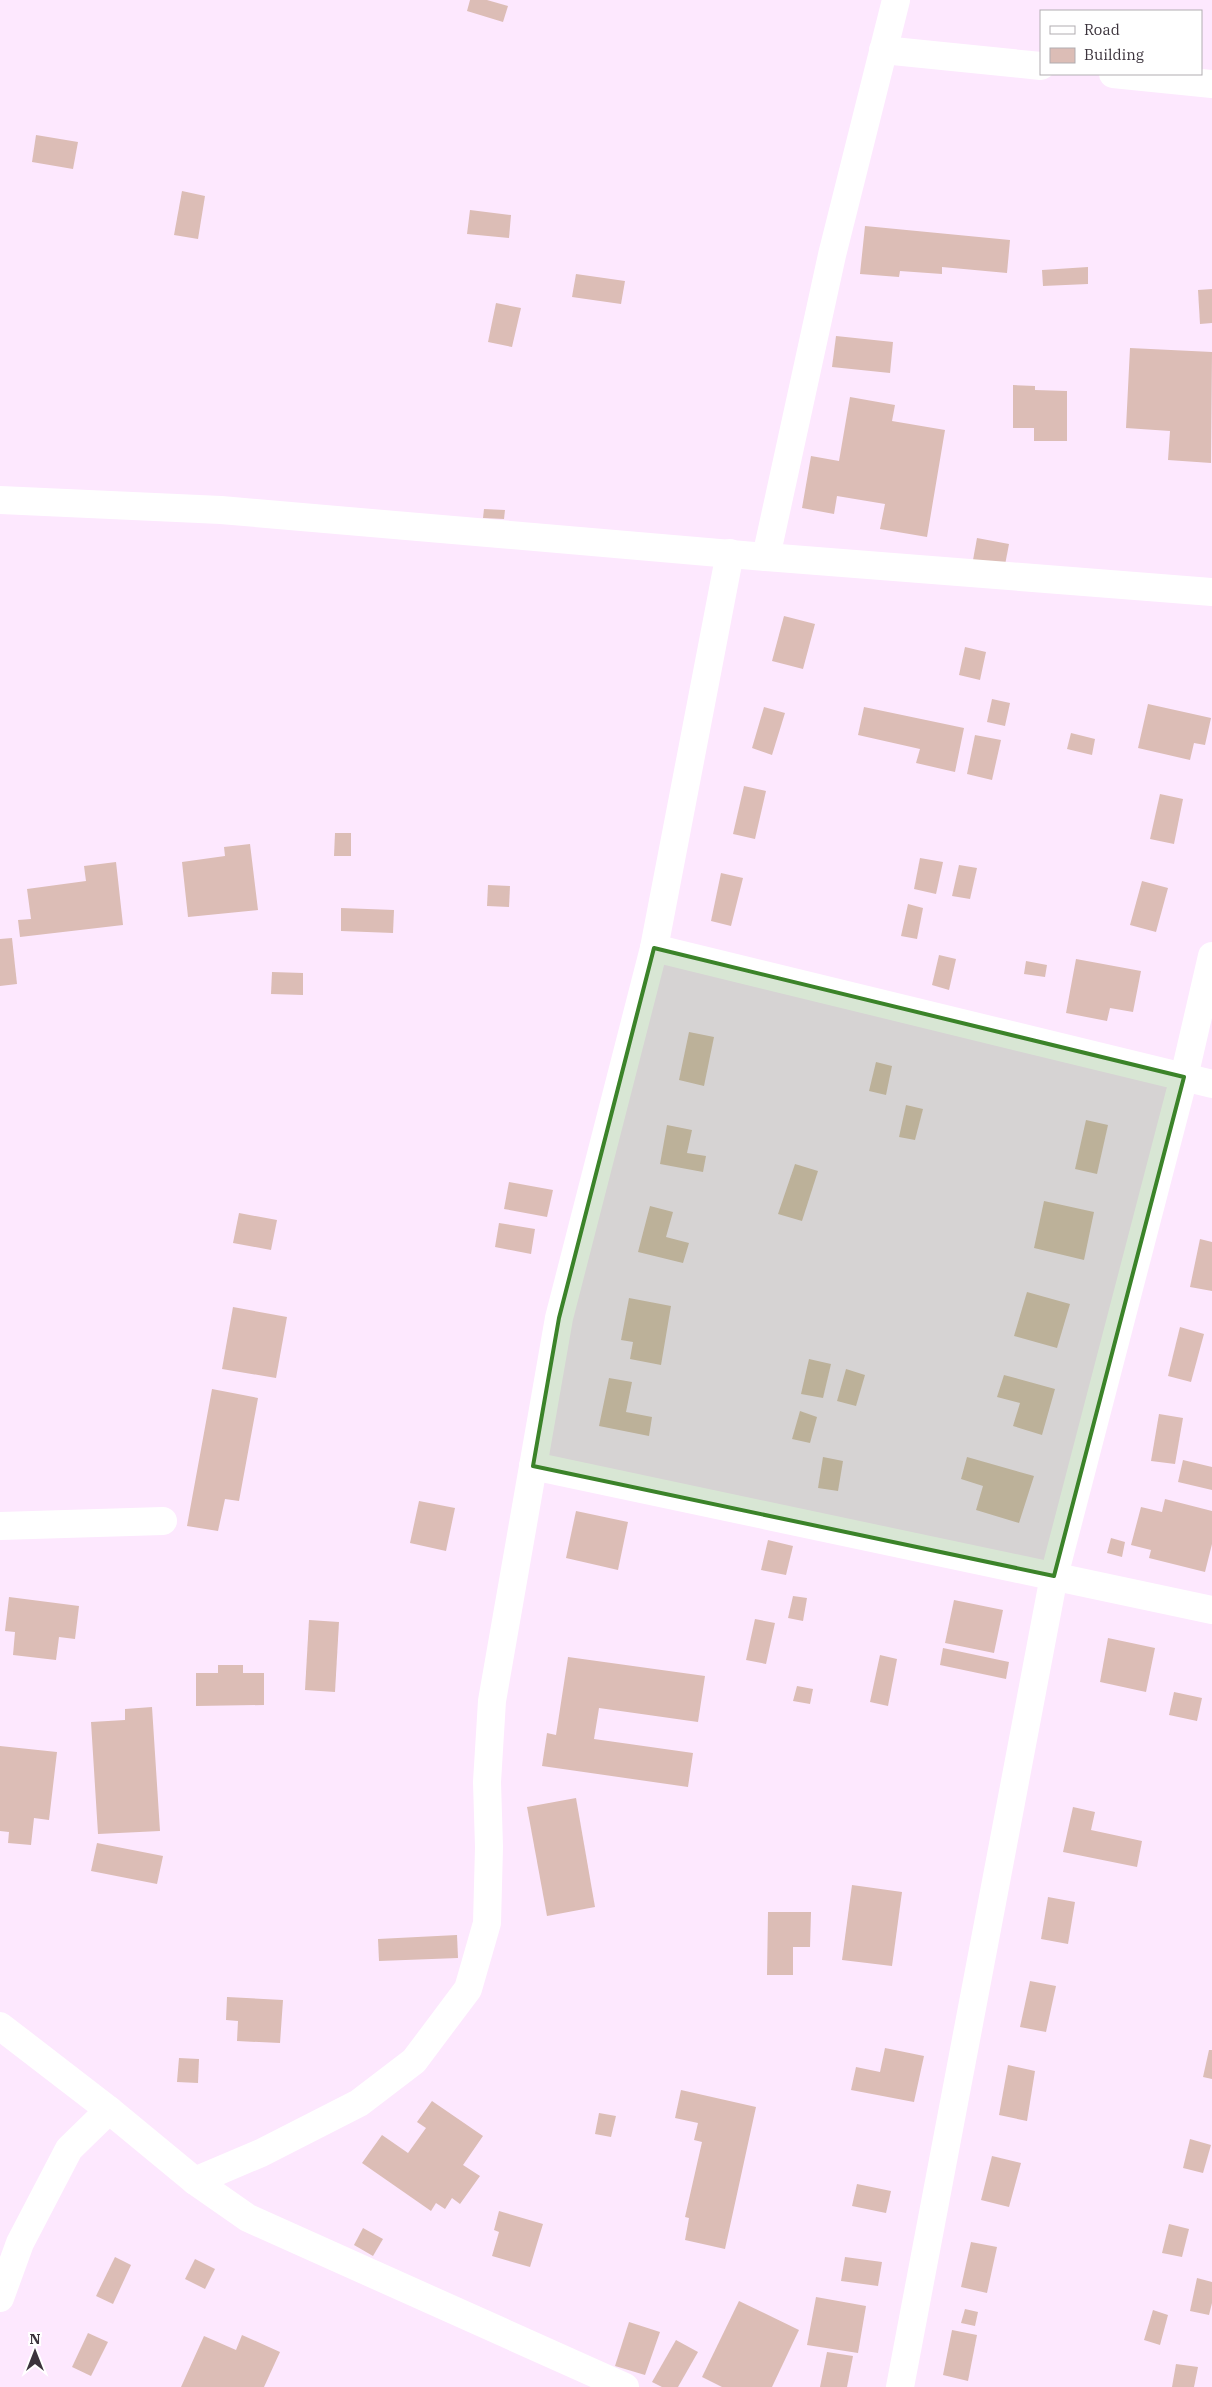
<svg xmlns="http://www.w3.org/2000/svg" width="1212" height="2387" font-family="'IBM Plex Serif',serif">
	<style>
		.building { fill: #dcbdb6 }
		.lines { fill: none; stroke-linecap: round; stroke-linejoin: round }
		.minor { stroke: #fff; stroke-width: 28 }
		.marked { fill: #3b8329; fill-opacity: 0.2; stroke: #3b8329; stroke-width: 4; stroke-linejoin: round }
	</style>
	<rect width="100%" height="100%" fill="#fde8fe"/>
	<g class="building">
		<path d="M470 0H487L508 6 503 22 467 11Z"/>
		<path d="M36 135 78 142 73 169 32 162Z"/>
		<path d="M182 191 205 196 198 239 174 235Z"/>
		<path d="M470 210 511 215 509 238 467 234Z"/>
		<path d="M865 226 1010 240 1007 273 942 267V274L900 271 899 277 860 274Z"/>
		<path d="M1088 267V284L1043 286 1042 270Z"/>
		<path d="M576 274 625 281 621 304 572 297Z"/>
		<path d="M1212 289V323L1200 324 1198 290Z"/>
		<path d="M496 303 521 308 512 347 488 342Z"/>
		<path d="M836 336 893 342 890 373 832 367Z"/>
		<path d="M1130 348 1212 352 1211 463 1168 460 1170 431 1126 428Z"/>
		<path d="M1013 385 1035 386V390L1067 391V441H1034V428H1013Z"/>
		<path d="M850 397 895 405 892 421 945 430 927 537 880 529 885 504 837 496 834 514 802 508 811 456 839 461Z"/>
		<path d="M484 509 505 510 504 519 483 518Z"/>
		<path d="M977 538 1009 544 1005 565 973 560Z"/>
		<path d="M784 616 815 624 803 669 772 661Z"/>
		<path d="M965 647 986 652 980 680 959 675Z"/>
		<path d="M992 699 1010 703 1005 726 987 722Z"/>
		<path d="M1148 704 1211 718 1205 745 1194 743 1190 760 1138 748Z"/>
		<path d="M764 707 785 713 772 755 752 748Z"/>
		<path d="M864 707 964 728 955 772 916 763 920 749 858 735Z"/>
		<path d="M1071 733 1095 739 1092 755 1067 749Z"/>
		<path d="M975 735 1001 740 992 780 967 774Z"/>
		<path d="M744 786 766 791 755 839 733 834Z"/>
		<path d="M1160 794 1183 799 1174 844 1150 839Z"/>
		<path d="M335 833H351V856H334Z"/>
		<path d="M250 844 258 910 188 917 182 862 225 856 224 847Z"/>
		<path d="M920 858 943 862 936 894 914 889Z"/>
		<path d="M116 862 123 925 20 937 18 920 31 919 27 889 86 881 84 866Z"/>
		<path d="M959 865 977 868 970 899 952 896Z"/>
		<path d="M721 873 743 878 731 926 711 921Z"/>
		<path d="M1142 881 1168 888 1156 932 1130 925Z"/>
		<path d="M488 885 510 886 509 907 487 906Z"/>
		<path d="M908 904 923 908 917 939 901 936Z"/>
		<path d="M341 908 394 910 393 933 341 931Z"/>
		<path d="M12 938 17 984 0 986V939Z"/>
		<path d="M939 955 956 959 949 990 932 985Z"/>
		<path d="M1076 959 1141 971 1133 1012 1110 1008 1107 1021 1066 1013Z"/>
		<path d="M1026 961 1047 965 1045 977 1024 974Z"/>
		<path d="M272 972 303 973V995L271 994Z"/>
		<path d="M689 1032 714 1037 704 1086 679 1080Z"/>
		<path d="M876 1062 892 1066 886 1095 869 1091Z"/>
		<path d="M906 1105 923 1109 915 1140 899 1137Z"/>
		<path d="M1086 1120 1108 1125 1097 1174 1075 1169Z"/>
		<path d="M667 1125 692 1130 687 1153 706 1156 703 1172 660 1164Z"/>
		<path d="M795 1164 818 1171 802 1221 778 1214Z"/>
		<path d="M509 1182 553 1190 547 1217 504 1209Z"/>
		<path d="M1044 1201 1094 1212 1084 1260 1034 1248Z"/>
		<path d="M650 1206 673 1212 666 1237 689 1243 683 1263 638 1252Z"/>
		<path d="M239 1213 277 1220 271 1250 233 1243Z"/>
		<path d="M499 1223 535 1229 531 1254 495 1247Z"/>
		<path d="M1200 1239 1212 1242V1291L1190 1287Z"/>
		<path d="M1027 1292 1070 1304 1057 1348 1014 1336Z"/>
		<path d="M629 1298 671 1306 661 1365 630 1359 633 1342 621 1340Z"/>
		<path d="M233 1307 287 1317 276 1378 222 1369Z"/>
		<path d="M1180 1327 1204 1334 1191 1382 1168 1376Z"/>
		<path d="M809 1359 831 1364 823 1398 801 1394Z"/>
		<path d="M846 1369 865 1375 856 1406 837 1401Z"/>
		<path d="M1004 1375 1055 1389 1042 1435 1013 1426 1020 1403 997 1397Z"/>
		<path d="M609 1378 632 1382 626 1412 652 1417 649 1436 599 1426Z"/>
		<path d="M212 1389 258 1398 239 1501 225 1499 218 1531 187 1526Z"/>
		<path d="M800 1411 817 1417 810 1443 792 1439Z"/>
		<path d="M1159 1414 1183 1418 1175 1464 1151 1461Z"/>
		<path d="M823 1457 843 1461 838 1491 818 1488Z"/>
		<path d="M967 1457 1034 1476 1019 1523 976 1510 983 1486 961 1479Z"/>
		<path d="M1183 1460 1212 1467V1490L1178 1482Z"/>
		<path d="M1165 1499 1212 1511V1544L1205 1572 1149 1558 1151 1550 1131 1545 1141 1507 1162 1512Z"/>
		<path d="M419 1501 455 1508 446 1551 410 1543Z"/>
		<path d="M576 1511 628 1522 618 1570 566 1558Z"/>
		<path d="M1111 1538 1125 1542 1122 1557 1107 1553Z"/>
		<path d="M768 1540 793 1546 786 1575 761 1570Z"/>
		<path d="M793 1596 807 1598 803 1621 788 1618Z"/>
		<path d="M9 1597 79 1606 75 1639 59 1637 56 1660 13 1655 15 1632 5 1631Z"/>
		<path d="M954 1600 1003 1610 994 1653 945 1643Z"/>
		<path d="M755 1619 775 1623 766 1664 746 1660Z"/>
		<path d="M309 1620 339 1622 335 1692 305 1690Z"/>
		<path d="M1108 1638 1155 1648 1146 1692 1100 1682Z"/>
		<path d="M943 1648 1009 1662 1006 1679 940 1665Z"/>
		<path d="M880 1655 897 1659 888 1706 870 1702Z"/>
		<path d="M568 1657 705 1676 698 1722 599 1708 594 1739 693 1753 688 1787 542 1766 547 1733 556 1735Z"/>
		<path d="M218 1665H243V1673H264V1705L196 1706V1673H218Z"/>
		<path d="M797 1686 813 1689 810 1704 793 1701Z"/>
		<path d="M1174 1692 1202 1698 1197 1721 1169 1715Z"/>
		<path d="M152 1707 160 1831 98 1834 91 1722 125 1720V1709Z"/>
		<path d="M0 1746 57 1752 49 1820 34 1818 31 1845 8 1843 9 1832 0 1831Z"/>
		<path d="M576 1798 595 1907 547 1916 527 1807Z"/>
		<path d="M1073 1807 1095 1812 1091 1830 1142 1841 1137 1867 1063 1852Z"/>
		<path d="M97 1843 163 1856 157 1884 91 1871Z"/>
		<path d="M852 1885 902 1892 892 1966 842 1960Z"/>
		<path d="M1048 1897 1075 1902 1068 1944 1041 1939Z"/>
		<path d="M768 1912H811L810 1947H793V1975H767Z"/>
		<path d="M457 1935 458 1958 379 1961 378 1939Z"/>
		<path d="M1030 1981 1056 1986 1046 2032 1020 2027Z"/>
		<path d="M227 1997 283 2000 280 2043 237 2041 238 2021 226 2020Z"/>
		<path d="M885 2048 924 2056 914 2102 851 2090 856 2067 880 2072Z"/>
		<path d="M1209 2050H1212V2079L1203 2077Z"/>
		<path d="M179 2058 199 2059 198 2083 177 2082Z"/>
		<path d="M1008 2065 1035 2071 1027 2121 999 2115Z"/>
		<path d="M681 2090 756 2107 725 2249 685 2240 689 2218 685 2217 702 2142 694 2140 698 2123 675 2118Z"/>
		<path d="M432 2101 483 2136 463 2165 480 2176 460 2204 452 2198 445 2209 436 2203 431 2211 362 2163 382 2135 408 2153 426 2128 417 2122Z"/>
		<path d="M599 2113 616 2116 611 2137 595 2134Z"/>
		<path d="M1190 2139 1211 2145 1203 2173 1183 2168Z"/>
		<path d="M992 2156 1021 2163 1009 2207 981 2200Z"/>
		<path d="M857 2184 891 2191 886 2213 852 2206Z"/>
		<path d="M499 2211 543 2224 530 2267 492 2256 499 2232 494 2230Z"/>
		<path d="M1169 2224 1189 2229 1182 2257 1162 2253Z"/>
		<path d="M363 2228 383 2239 373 2256 354 2245Z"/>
		<path d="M971 2242 997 2247 987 2293 961 2287Z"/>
		<path d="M115 2257 131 2265 113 2304 96 2296Z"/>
		<path d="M845 2257 882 2262 878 2286 841 2281Z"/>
		<path d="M195 2259 215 2269 205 2289 185 2279Z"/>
		<path d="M1197 2278 1212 2282V2303L1209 2315 1190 2311Z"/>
		<path d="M816 2297 866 2306 858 2353 807 2345Z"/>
		<path d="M739 2301 799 2330 772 2387H722L702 2377Z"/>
		<path d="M965 2309 978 2312 975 2326 961 2323Z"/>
		<path d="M1153 2310 1168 2315 1160 2345 1144 2340Z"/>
		<path d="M629 2322 660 2332 645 2375 615 2366Z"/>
		<path d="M952 2330 977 2335 968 2381 943 2375Z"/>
		<path d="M88 2333 108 2342 91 2376 72 2367Z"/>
		<path d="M242 2335 280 2352 264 2387H181L204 2336 236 2350Z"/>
		<path d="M676 2340 698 2352 678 2387H662L652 2382Z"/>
		<path d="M827 2352 853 2356 847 2387H820Z"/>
		<path d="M1176 2364 1198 2367 1194 2387H1172Z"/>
	</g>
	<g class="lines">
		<g class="minor">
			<path d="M883 50 1041 66"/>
			<path d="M1113 74 1212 84"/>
			<path d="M0 500 221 510 766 557 1212 592"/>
			<path d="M766 557 832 255 896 0"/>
			<path d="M654 948 1212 1084"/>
			<path d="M533 1466 1212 1610"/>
			<path d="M0 1526 163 1521"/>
			<path d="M0 2026 109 2110 195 2181 248 2218 625 2387"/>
			<path d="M195 2181 261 2153 359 2103 414 2061 468 1989 487 1923 489 1847 487 1782 492 1701 559 1318 654 948 730 553"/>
			<path d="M0 2298 20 2243 69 2149 109 2110"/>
			<path d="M900 2387 1054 1576 1184 1077 1212 956"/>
		</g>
	</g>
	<path class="marked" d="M654 948 1184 1077 1054 1576 533 1466 559 1318Z"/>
	<rect x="1040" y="10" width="162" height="65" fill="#ffffff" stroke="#b1adb1"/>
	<rect x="1050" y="26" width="25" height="8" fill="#ffffff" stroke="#b1adb1"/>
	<text x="1084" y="35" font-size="15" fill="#3b333c">Road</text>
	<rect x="1050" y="48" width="25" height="15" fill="#dcbdb6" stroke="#b1adb1"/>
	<text x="1084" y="60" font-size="15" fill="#3b333c">Building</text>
	<g transform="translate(35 2352)" stroke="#ffffff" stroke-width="4" paint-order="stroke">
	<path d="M0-4L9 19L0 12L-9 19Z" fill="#3b333c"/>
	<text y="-8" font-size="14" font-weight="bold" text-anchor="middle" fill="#3b333c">N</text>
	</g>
</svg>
